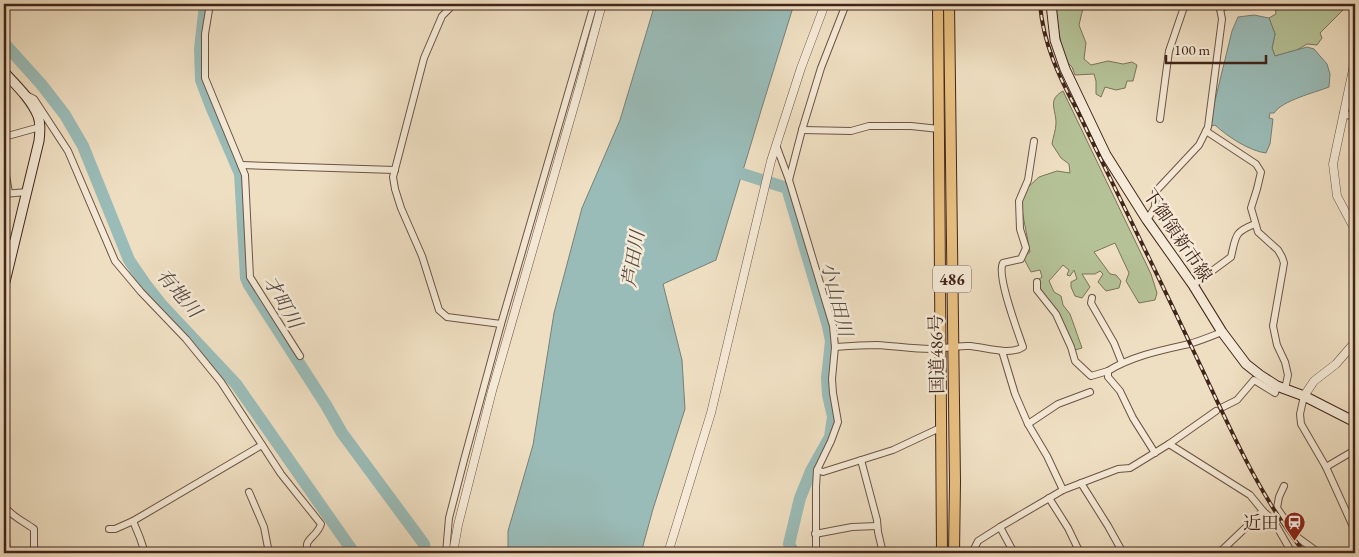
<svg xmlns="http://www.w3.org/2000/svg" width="1359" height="557" font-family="'EB Garamond','Noto Serif JP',serif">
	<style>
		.green { fill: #b5c297; stroke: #7b7458 }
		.water { fill: #9abcb8; stroke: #768079 }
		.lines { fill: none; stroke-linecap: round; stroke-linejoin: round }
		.river { stroke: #9abcb8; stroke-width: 12 }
		.minor-casing { stroke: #6c5444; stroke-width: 8 }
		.tertiary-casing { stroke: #6c5444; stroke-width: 9 }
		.secondary-casing { stroke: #41251a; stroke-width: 11 }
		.trunk-casing { stroke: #41251a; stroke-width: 12 }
		.minor { stroke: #f5ead7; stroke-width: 6 }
		.tertiary { stroke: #f5ead7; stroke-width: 8 }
		.secondary { stroke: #f5ead7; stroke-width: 9 }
		.trunk { stroke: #e8c081; stroke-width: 10 }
		.rail-casing { stroke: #41251a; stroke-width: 4 }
		.rail { stroke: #f5ead7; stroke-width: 2; stroke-dasharray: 5.5; stroke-linecap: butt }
		.labels { text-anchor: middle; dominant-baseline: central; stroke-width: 5; stroke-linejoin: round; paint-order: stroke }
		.shield { fill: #f5ead7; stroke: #776053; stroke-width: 1 }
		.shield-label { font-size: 16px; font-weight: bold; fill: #41251a }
		.street-label { font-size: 18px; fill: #41251a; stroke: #f5ead7 }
		.poi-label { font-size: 18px; fill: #41251a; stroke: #f5ead7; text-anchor: end }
		.water-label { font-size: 19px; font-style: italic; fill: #574b42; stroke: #f5ead7 }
	</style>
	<rect width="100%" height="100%" fill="#efdfc2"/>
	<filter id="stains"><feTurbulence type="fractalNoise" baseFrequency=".004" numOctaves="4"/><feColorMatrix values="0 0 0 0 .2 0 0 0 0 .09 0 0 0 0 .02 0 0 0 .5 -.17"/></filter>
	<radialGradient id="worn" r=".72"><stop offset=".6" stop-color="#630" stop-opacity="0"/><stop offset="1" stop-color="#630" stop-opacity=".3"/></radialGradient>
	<g class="green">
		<path d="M1055 4H1084L1079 25 1086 43 1084 59 1091 65 1108 61 1123 64 1132 62 1137 65 1133 81H1127L1125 88 1116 90 1105 87 1101 97 1096 94V81L1094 74 1075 75 1072 67 1064 59 1057 23Z"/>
		<path d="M1275 4H1349L1320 33 1322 38 1317 45 1307 44 1297 50 1275 56 1272 48 1275 34 1269 18 1276 14Z"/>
		<path d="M1063 91 1151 274 1157 293 1155 300 1139 303 1126 281 1129 273 1115 243 1094 252 1110 274 1116 275 1121 281 1119 288 1106 291 1098 282 1103 274 1100 271 1095 274H1082L1090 287 1082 298 1075 296 1071 287V282L1077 279 1074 270 1070 276 1067 275 1069 270 1063 265 1049 281 1054 292 1061 296 1063 305 1070 314 1082 348 1075 350 1058 312 1041 291 1038 280 1042 277 1040 270 1031 272 1023 257 1030 252 1021 205 1025 190 1039 177 1057 171 1070 173 1069 164 1061 158 1052 144C1053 137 1056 130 1056 123 1056 109 1047 100 1063 91Z"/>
	</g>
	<g class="water">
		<path d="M655 4H794L763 104 716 260 663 284 682 360 685 409 653 509 641 553H508V531L533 445 554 313 582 208 620 120Z"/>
		<path d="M1254 15 1269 18 1275 34 1272 48 1275 56 1307 47 1314 49 1327 64 1330 74 1329 87C1314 93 1283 100 1274 113H1270L1269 118 1273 119 1270 144 1266 153C1249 151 1227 136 1215 125L1212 126 1210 121 1232 31 1238 17Z"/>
	</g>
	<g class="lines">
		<g class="river">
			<path d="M205 4 200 49 201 80 212 109 240 174 246 278 249 285 326 405 342 433 424 544 425 553"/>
			<path d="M4 43 41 84 65 115 83 146 129 260 146 285 161 304 236 384 354 553"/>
			<path d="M727 169 787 188 828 326 831 341 827 378 828 395 833 417 830 437 811 471 800 498 789 544 794 553"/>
		</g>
		<defs>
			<g id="minor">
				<path d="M210 4 205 34V78L245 175 250 277 300 356"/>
				<path d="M454 4 442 16 424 58 393 177 395 189 401 208 422 256 439 310 447 317 501 324"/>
				<path d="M1220 9 1229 4"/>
				<path d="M26 95 34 99 68 151 115 261 141 292 186 339 221 382 281 474 321 524C317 538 301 539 309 553"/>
				<path d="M1343 114 1355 117"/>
				<path d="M1160 119 1169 51 1185 4"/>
				<path d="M802 130 851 131 869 126H911L939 129"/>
				<path d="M1206 131 1256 164 1261 172 1257 189 1251 208 1258 232 1278 250 1282 257 1284 263 1273 326 1277 345 1285 362 1288 375 1285 389"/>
				<path d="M4 137 40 127"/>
				<path d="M776 145 789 180 833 326 835 347 832 379 833 393 838 422 831 441 817 470 816 487V553"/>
				<path d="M4 163 9 193"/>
				<path d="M241 165 395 170"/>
				<path d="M789 180 802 130 821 68 846 4"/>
				<path d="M4 194 27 192"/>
				<path d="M1147 220 1155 207 1156 191 1199 145 1208 127 1222 19 1219 4"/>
				<path d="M4 242 15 244"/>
				<path d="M1037 282V290L1056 314 1071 347 1075 361 1091 376 1108 371"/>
				<path d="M1193 285 1231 257C1236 236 1234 232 1255 224"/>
				<path d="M1092 298 1091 303 1114 343 1122 363"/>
				<path d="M835 347C849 346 863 345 877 345 895 346 913 349 931 349 944 349 956 345 970 346 984 347 1010 356 1023 347 1018 332 996 275 1003 263L1021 259 1026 248 1020 229 1019 201 1028 180 1034 141"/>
				<path d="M1002 351 1015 394 1028 424 1047 456 1063 490"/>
				<path d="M1304 396 1300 414 1301 424 1326 467 1355 531"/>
				<path d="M1223 407 1237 400 1254 380 1275 393 1277 386"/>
				<path d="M1028 424 1058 404 1090 392"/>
				<path d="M1169 444 1250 495 1263 511 1273 520 1292 553"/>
				<path d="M1155 453 1133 418 1120 391 1108 377V371C1132 356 1162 350 1189 344 1200 341 1212 336 1222 332"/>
				<path d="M861 460 877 520 878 532 883 553"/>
				<path d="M1326 467 1355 450"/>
				<path d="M817 470 823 472 893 450 942 427"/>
				<path d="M1081 483 1108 526 1123 553"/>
				<path d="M1284 486 1279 497 1277 508 1297 537 1319 553"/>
				<path d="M249 492 264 527 269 553"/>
				<path d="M1049 498 1068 528 1080 553"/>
				<path d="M4 508H6C14 518 25 522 34 529V553"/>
				<path d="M133 521 140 538 145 553"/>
				<path d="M1000 527 1014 553"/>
				<path d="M109 529H115L133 521 262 445"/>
				<path d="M815 534 852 527 877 526"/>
				<path d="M446 553 449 518 464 460 501 324 594 4"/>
				<path d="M974 553V549L978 541 1000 527 1063 490 1118 469 1130 468 1169 444 1216 411"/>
				<path d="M1219 553 1263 511"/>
			</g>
			<g id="tertiary">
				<path d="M1355 60 1333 164 1337 196 1355 230"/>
				<path d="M1304 396 1314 381 1336 364 1355 342"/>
				<path d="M453 553 458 525 492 391 580 85 602 4"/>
				<path d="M668 553 711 413 771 161 801 68 825 4"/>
			</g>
			<g id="secondary">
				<path d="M1051 4 1055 40 1065 69 1106 155 1147 220 1193 285 1222 332 1246 364 1260 375 1277 386 1304 396 1355 422"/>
				<path d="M4 72C16 85 31 99 38 116 41 124 40 133 39 141L4 286"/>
				<path d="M4 522 5 553"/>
			</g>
			<g id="trunk">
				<path d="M938 4 942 553"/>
				<path d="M949 4 955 482 954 553"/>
			</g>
		</defs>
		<use href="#minor" class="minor-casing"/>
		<use href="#tertiary" class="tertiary-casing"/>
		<use href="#secondary" class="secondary-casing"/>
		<use href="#trunk" class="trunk-casing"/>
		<use href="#minor" class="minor"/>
		<use href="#tertiary" class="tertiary"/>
		<use href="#secondary" class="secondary"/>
		<use href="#trunk" class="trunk"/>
		<defs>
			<path id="rail" d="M1040 4C1043 43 1059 77 1077 110 1116 191 1156 271 1194 352 1227 421 1257 494 1305 553"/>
		</defs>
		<use href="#rail" class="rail-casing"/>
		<use href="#rail" class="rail"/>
	</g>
	<defs>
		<symbol id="station-pin" viewBox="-11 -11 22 30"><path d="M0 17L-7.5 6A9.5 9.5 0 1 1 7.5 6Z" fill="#8f2418" stroke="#f5ead7"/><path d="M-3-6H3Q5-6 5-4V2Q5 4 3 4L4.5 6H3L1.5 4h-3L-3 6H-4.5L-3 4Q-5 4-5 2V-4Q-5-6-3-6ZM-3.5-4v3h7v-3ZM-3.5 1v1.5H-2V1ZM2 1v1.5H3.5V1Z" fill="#fff"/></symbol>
	</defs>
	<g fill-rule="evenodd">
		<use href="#station-pin" x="1282" y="510" width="25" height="34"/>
	</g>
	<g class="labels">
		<rect class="shield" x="933" y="265.5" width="38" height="27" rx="4"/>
		<g class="shield-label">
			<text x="952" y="279">486</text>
		</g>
		<g class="street-label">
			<text transform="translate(1178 235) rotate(56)">下御領新市線</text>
			<text transform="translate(936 354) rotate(-91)">国道486号</text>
		</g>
		<g class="poi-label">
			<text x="1279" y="522">近田</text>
		</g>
		<g class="water-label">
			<text transform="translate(633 259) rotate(-81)">芦田川</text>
			<text transform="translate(179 293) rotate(49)">有地川</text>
			<text transform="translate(837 299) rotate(76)">小山田川</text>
			<text transform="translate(283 302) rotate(60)">才町川</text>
		</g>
	</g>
	<rect width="1359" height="557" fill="none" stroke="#efdfc2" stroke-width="20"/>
	<rect x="5" y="5" width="1349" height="547" fill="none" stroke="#41251a" stroke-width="2.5"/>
	<rect x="10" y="10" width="1339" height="537" fill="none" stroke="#41251a"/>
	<path d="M1166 55v8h100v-8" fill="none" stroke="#41251a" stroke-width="2.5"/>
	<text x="1174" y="55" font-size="15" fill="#41251a" stroke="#f5ead7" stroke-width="4" paint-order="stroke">100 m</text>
	<rect width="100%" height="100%" filter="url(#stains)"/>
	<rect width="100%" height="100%" fill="url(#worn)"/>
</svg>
